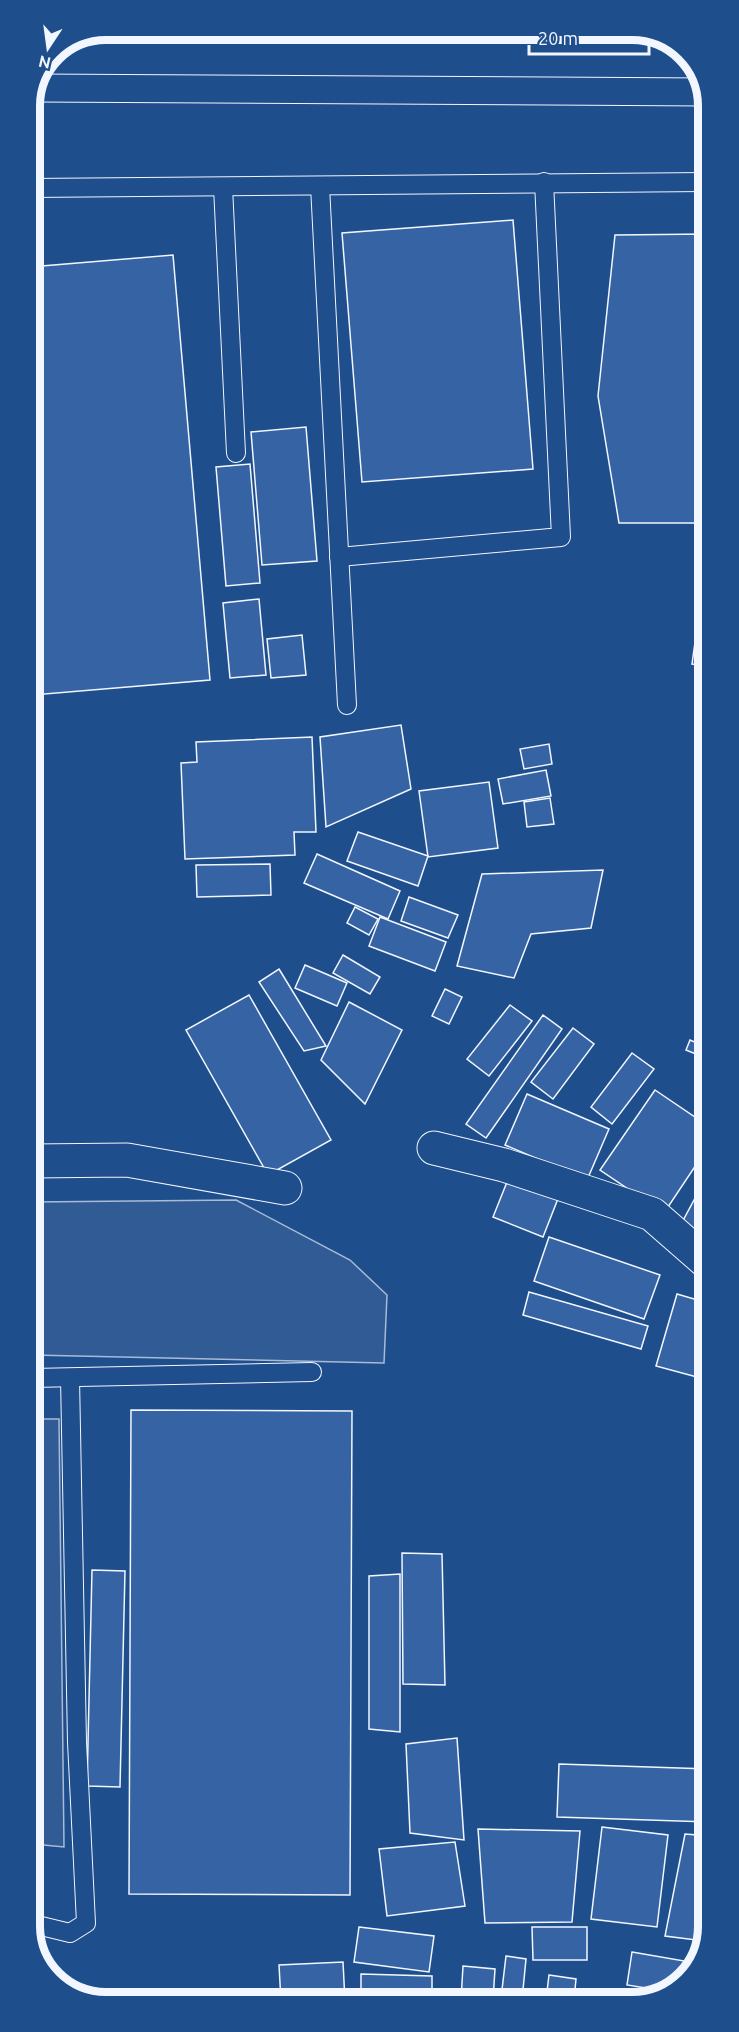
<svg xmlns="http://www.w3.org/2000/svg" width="739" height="2032" font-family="Ubuntu,sans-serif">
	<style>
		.built { fill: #305b95; stroke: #a8bbd7; stroke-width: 1.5 }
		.building { fill: #3563a3; stroke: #f2f6ff; stroke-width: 1.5 }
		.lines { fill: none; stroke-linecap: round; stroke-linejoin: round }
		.service-casing { stroke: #f2f6ff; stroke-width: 20 }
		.pedestrian-casing { stroke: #f2f6ff; stroke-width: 29 }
		.minor-casing { stroke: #f2f6ff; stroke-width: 35 }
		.service { stroke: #1f4e8c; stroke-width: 18 }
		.pedestrian { stroke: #1f4e8c; stroke-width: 27 }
		.minor { stroke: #1f4e8c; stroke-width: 33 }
		.rim { fill: none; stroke: #f2f6ff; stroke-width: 8 }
	</style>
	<rect width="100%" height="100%" fill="#1f4e8c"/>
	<g class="built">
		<path d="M236 1200 350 1260 387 1295 384 1363 32 1355V1202Z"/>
		<path d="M32 1419H59L64 1847 33 1844Z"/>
	</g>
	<g class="building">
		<path d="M513 220 533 469 362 482 342 233Z"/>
		<path d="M707 234V523H619L598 396 615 235Z"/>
		<path d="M173 255 210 680 33 695 31 665 30 267Z"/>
		<path d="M306 427 317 561 262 565 251 432Z"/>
		<path d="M250 464 260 583 226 586 216 467Z"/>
		<path d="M259 599 266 675 230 678 223 603Z"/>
		<path d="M700 606 707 607V666L692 664Z"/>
		<path d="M302 635 306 675 271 678 267 639Z"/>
		<path d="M401 725 411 789 326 827 320 737Z"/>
		<path d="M312 737 316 832H294L295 855 185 859 181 763 197 762 196 742Z"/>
		<path d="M549 744 552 764 524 769 520 749Z"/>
		<path d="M546 770 551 796 503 804 498 779Z"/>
		<path d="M489 782 498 848 428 857 419 791Z"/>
		<path d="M550 798 554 824 527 827 524 802Z"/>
		<path d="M358 832 428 856 418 886 347 861Z"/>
		<path d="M317 854 400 891 388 919 304 883Z"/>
		<path d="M270 864 271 895 197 897 196 865Z"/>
		<path d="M603 870 591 928 531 934 514 978 457 966 482 874Z"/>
		<path d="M409 897 458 915 448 938 401 921Z"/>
		<path d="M355 907 378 919 369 935 347 923Z"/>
		<path d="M380 917 446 942 435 971 369 946Z"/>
		<path d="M343 955 380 977 370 994 333 973Z"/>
		<path d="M305 965 347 983 337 1006 295 988Z"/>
		<path d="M279 969 326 1046 304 1051 259 982Z"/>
		<path d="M445 989 462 997 449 1024 432 1016Z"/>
		<path d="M249 995 331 1140 268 1175 186 1030Z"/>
		<path d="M349 1002 402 1030 365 1104 321 1060Z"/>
		<path d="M510 1005 532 1021 489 1076 467 1059Z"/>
		<path d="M708 1007V1022L702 1020Z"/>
		<path d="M543 1015 562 1029 486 1138 466 1124Z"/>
		<path d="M573 1028 594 1044 553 1099 531 1082Z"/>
		<path d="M708 1037V1059L686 1050 690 1040 704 1046Z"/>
		<path d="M632 1053 654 1069 612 1124 591 1107Z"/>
		<path d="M655 1090 708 1126V1147L664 1213 600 1170Z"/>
		<path d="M527 1094 609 1129 587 1180 505 1145Z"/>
		<path d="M511 1172 561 1191 543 1237 493 1217Z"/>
		<path d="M708 1174V1228L702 1240 679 1228Z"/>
		<path d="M549 1237 660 1275 644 1319 534 1281Z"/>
		<path d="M529 1292 648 1326 641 1349 523 1315Z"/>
		<path d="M677 1294 708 1303V1380L656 1366Z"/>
		<path d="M131 1410 352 1411 350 1895 129 1894Z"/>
		<path d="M402 1553 442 1554 445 1685 403 1684Z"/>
		<path d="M92 1570 125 1571 120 1787 87 1786Z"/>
		<path d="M400 1574V1732L369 1729V1576Z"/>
		<path d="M457 1738 464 1840 410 1833 406 1744Z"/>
		<path d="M559 1764 709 1769V1822L557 1817Z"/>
		<path d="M602 1827 668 1835 657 1927 591 1919Z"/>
		<path d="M478 1829 580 1831 572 1922 485 1923Z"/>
		<path d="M685 1834 709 1836V1926L704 1941 665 1936Z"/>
		<path d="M455 1842 465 1906 387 1916 379 1849Z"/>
		<path d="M359 1927 434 1936 429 1972 354 1962Z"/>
		<path d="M532 1927H587V1960H533Z"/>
		<path d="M632 1952 696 1963 693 1972 665 1991 627 1985Z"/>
		<path d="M506 1956 526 1959 522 2000 501 1998Z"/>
		<path d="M343 1962 345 2001H281L279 1965Z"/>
		<path d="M463 1966 495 1969 493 2000H461Z"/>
		<path d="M361 1974 432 1976V2000L361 2001Z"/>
		<path d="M549 1975 576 1979 574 2000H546Z"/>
	</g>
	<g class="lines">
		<defs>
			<g id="service">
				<path d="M320 186 347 705"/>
				<path d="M223 187 236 453"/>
				<path d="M30 188 706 182"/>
				<path d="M339 557 561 537 544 182"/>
				<path d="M32 1378 312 1372"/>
				<path d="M33 1924 70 1933 86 1923 77 1742 70 1378"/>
			</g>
			<path id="pedestrian" d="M36 88 706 92"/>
			<g id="minor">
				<path d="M434 1148 504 1165 652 1214 708 1263"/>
				<path d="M32 1161 127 1160 285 1188"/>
			</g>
		</defs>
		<use href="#service" class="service-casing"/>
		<use href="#pedestrian" class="pedestrian-casing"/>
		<use href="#minor" class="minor-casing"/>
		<use href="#service" class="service"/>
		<use href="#pedestrian" class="pedestrian"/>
		<use href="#minor" class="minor"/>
	</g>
	<path d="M0 0H739V2032H0ZM106 40H632A66 66 0 0 1 698 106V1926A66 66 0 0 1 632 1992H106A66 66 0 0 1 40 1926V106A66 66 0 0 1 106 40Z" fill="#1f4e8c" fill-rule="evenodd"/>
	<path class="rim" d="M106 40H632A66 66 0 0 1 698 106V1926A66 66 0 0 1 632 1992H106A66 66 0 0 1 40 1926V106A66 66 0 0 1 106 40Z"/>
	<g transform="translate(48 48) rotate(193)" stroke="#1f4e8c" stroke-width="4.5" paint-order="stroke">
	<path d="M0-4.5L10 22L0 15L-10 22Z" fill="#f2f6ff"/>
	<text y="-9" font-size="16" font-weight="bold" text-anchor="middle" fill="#f2f6ff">N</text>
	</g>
	<path d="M529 45v9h120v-9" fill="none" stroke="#f2f6ff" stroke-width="3"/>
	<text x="538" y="45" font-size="18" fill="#f2f6ff" stroke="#1f4e8c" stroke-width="4.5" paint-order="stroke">20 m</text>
</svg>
